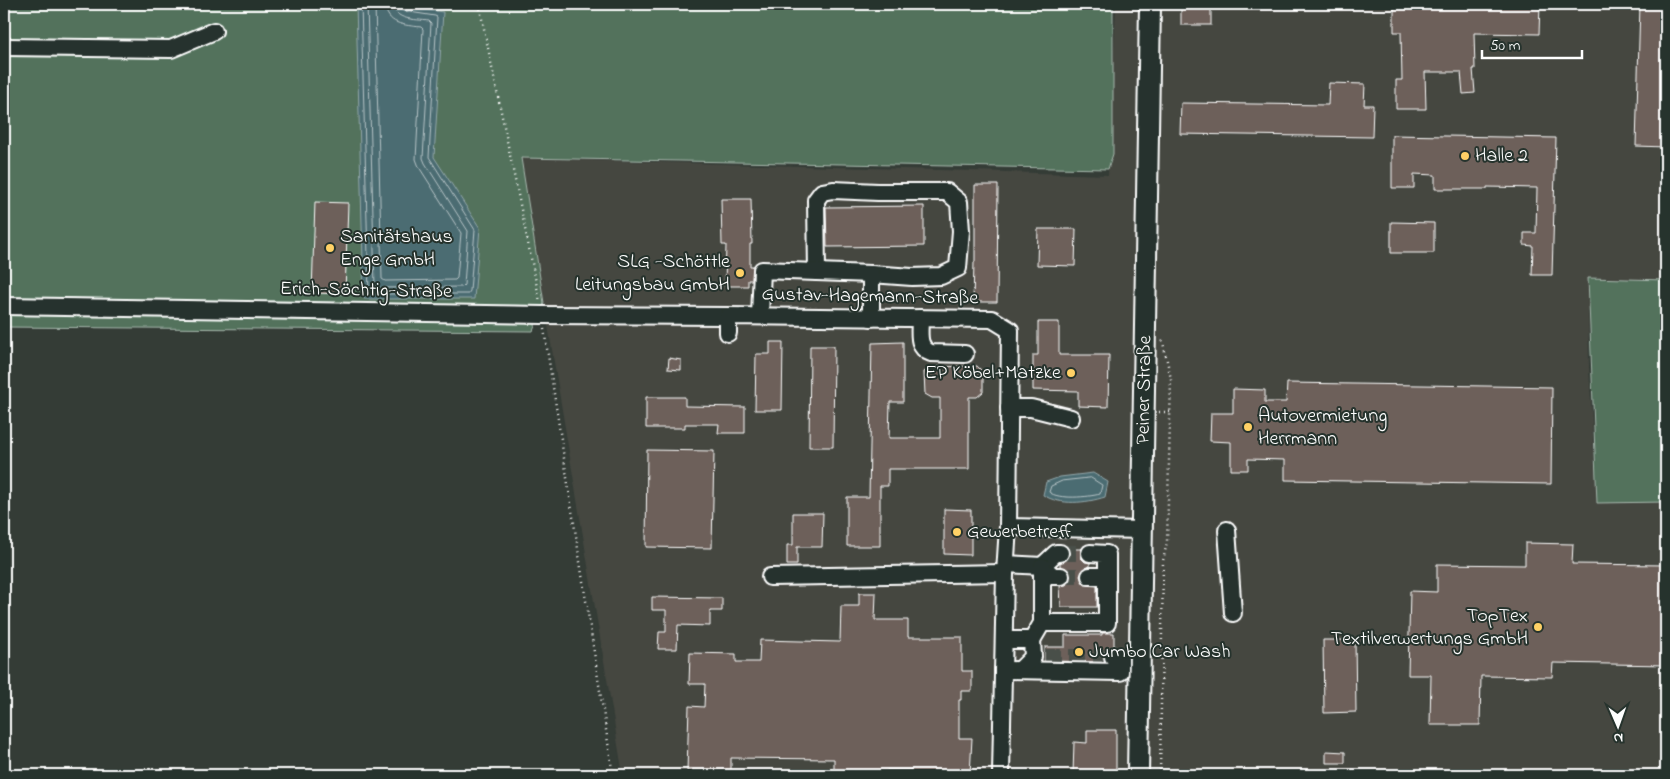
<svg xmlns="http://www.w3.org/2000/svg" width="1670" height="779" font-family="'Indie Flower',sans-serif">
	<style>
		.built { fill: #454741 }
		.green { fill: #52725c; stroke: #a8b8ae }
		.water { fill: #4b6c72; stroke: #93a7aa }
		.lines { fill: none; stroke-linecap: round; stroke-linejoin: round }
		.shore { stroke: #b7c4c7; stroke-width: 1 }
		.building { fill: #6d615a; stroke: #fff }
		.minor-tunnel { stroke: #48504a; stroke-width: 16; stroke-dasharray: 16 8; stroke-linecap: butt }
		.minor-casing { stroke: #fff; stroke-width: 20 }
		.major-casing { stroke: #fff; stroke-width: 24 }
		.path { stroke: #fff; stroke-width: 2.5; stroke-dasharray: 1 4; stroke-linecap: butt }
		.minor { stroke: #26332d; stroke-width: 16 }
		.major { stroke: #26332d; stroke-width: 20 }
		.poi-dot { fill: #ffd166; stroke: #26332d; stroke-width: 2 }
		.labels { text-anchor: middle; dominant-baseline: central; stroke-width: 4; stroke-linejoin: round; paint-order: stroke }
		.poi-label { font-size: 20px; fill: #fff; stroke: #26332d; text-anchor: start }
		.street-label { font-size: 20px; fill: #fff; stroke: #26332d }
	</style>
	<rect width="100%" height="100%" fill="#343c36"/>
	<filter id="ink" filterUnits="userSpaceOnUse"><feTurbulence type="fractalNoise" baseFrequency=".02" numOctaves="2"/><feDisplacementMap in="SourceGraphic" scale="10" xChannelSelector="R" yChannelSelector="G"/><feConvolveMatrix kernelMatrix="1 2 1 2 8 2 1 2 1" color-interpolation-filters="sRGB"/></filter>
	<g filter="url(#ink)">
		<path class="built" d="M1116 4H1666V280L1588 278 1589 367 1597 502H1666V775H623L520 158 1108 175Z"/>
		<g class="green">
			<path d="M4 4H1113V154L1108 169 521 158 544 303 533 331 4 327Z"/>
			<path d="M1588 278 1666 280V502L1597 503Z"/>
		</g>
		<g class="water">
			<path d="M356 4H387L443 12 434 157 480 228 474 299H364Z"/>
			<path d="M1093 473 1108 482 1105 497C1086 503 1061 506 1043 495L1046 482 1060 477Z"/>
		</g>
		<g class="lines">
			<g class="shore">
				<path d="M361 4 369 293 371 294H468L470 291 475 230 429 157 437 17 435 16 403 11 400 8 399 4"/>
				<path d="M367 4 375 286 377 288 462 287 464 285 468 231 425 163 423 158 431 23 429 21C415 19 394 21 393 4"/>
				<path d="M375 4 382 279 385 281 455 280 457 278 461 233 419 167 416 159 423 29 421 27C404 25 386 25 385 4"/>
				<path d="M1091 478 1102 485 1100 494C1089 497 1058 500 1049 492L1051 486 1062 481Z"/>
			</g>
		</g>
		<g class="building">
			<rect x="1181" y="4" width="30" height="21"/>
			<path d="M1394 4H1540L1539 34 1474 33 1475 69H1473L1475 93 1463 94 1461 72H1425L1426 109H1396V80H1402L1401 32H1394Z"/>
			<path d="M1640 4H1666V147L1636 146Z"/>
			<path d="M1329 83 1365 84 1364 105H1373L1372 137 1180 134 1181 103 1328 105Z"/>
			<path d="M1392 135 1556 138 1552 275H1532L1533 246 1524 245V233H1536L1537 188 1487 187V189H1435V175L1414 174V188H1392Z"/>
			<path d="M975 185H998L997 302H973L974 262H975Z"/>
			<path d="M721 199H751L752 244H750V266H753L752 280H748V286H725L726 245H722Z"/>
			<path d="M315 202 348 203 345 294 312 293Z"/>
			<path d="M924 206V246L827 247 826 207Z"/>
			<path d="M1391 222 1434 223V253H1391Z"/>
			<path d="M1038 229H1076L1075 266 1037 265Z"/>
			<path d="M1038 322H1059V355H1109L1108 407 1078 406V391L1033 390V355H1038Z"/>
			<path d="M770 342H783L782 410H755L756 354H770Z"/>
			<path d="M903 342V402H890L889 438H940V398H932L925 394 924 372 930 367 977 366 983 372V392L977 397H969V469H888V486H880V546H847V497H869L872 343Z"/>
			<path d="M810 346H834L833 447H809Z"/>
			<path d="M669 358 681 360V370L668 369Z"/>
			<path d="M1287 383 1552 387 1551 484 1285 480V460L1248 459V470H1231V442L1210 441 1211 413H1233V389L1265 390V402H1286Z"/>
			<path d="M646 397H685V406L745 407V433H718L719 424H685V428H646Z"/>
			<path d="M647 450 714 451 712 548 646 547Z"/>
			<path d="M944 509 971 510V555L944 554Z"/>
			<path d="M793 513H823L822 547H797V565H787V545H793Z"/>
			<path d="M1525 543 1573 544 1572 564 1666 565V665L1553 663 1552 677 1481 676 1480 725H1430L1431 675H1408L1410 591 1437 592V564L1525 565Z"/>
			<path d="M1069 549H1081V558L1085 562 1090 563V566L1082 571 1080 576 1082 581 1085 585 1097 586V607H1061L1060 586 1066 585 1069 581 1071 576 1066 568 1060 566V563L1068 558 1070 553Z"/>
			<path d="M859 593H876L875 620H908V637H962V671H972V691H961V700H959V738H972L970 775H911V770H887V775H834V759L731 758V772L687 771 689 706 704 707 705 684H689L690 653 736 654V662H759L760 640 840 642 841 606H859Z"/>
			<path d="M652 597 722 598V611H710V626L678 625 677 649H658L659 632H666V610H652Z"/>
			<path d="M1102 633H1114V647L1108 648 1105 652 1103 657 1104 662 1045 661V647H1065V635H1102Z"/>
			<path d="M1323 640H1355L1356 712 1324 713Z"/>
			<path d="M1087 730H1116V775H1073L1074 742 1087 743Z"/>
			<path d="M1326 751 1345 752V763H1326Z"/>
		</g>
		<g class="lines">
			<g class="minor-tunnel">
				<path d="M1060 553H1090"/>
				<path d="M1061 576H1090"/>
				<path d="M1045 657H1113"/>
			</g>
			<defs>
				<g id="minor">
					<path d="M4 47 171 49 214 31"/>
					<path d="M817 272 816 200 822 192 833 190 878 192H947L959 202 961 231 958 268 941 276 912 277 871 274"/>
					<path d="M4 306 542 315 728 316"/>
					<path d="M760 316 762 270 871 274V318"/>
					<path d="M920 318C920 331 916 348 931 353L965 354"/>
					<path d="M728 333V316L992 319 1010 330 1008 527 1143 530"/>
					<path d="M1009 408H1031L1071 418"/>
					<path d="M1227 530 1233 613"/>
					<path d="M1006 564 1042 566 1056 553H1060"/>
					<path d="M1042 566 1053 576H1061"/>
					<path d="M1090 576H1107"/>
					<path d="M770 577 1005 573"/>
					<path d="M1042 623V566"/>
					<path d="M1004 640H1032L1042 623H1107V554L1090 553"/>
					<path d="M1003 670 1120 672V657H1113"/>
					<path d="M1020 670 1033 657 1032 640"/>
					<path d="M1001 775 1005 573 1008 527"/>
				</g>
				<path id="major" d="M1138 775 1150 4"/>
			</defs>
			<use href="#minor" class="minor-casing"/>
			<use href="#major" class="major-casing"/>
			<g class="path">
				<path d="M479 4 540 302"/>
				<path d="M544 329 613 775"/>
				<path d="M1159 412H1170"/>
				<path d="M1160 775 1163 561 1167 542 1171 379 1162 338"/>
			</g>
			<use href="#minor" class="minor"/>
			<use href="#major" class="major"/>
		</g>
	</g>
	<g class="poi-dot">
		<circle cx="1465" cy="156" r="5"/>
		<circle cx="330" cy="248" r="5"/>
		<circle cx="740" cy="273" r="5"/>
		<circle cx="1071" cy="373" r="5"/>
		<circle cx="1248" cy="427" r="5"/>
		<circle cx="957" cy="532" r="5"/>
		<circle cx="1538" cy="627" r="5"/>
		<circle cx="1079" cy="652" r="5"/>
	</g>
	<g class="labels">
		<g class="poi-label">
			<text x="1475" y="156">Halle 2</text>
			<text x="340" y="237">Sanitätshaus<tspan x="340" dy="23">Enge GmbH</tspan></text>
			<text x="730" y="262" text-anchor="end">SLG -Schöttle<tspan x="730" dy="23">Leitungsbau GmbH</tspan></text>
			<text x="1061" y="373" text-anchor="end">EP Köbel+Matzke</text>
			<text x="1258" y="416">Autovermietung<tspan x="1258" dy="23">Herrmann</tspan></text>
			<text x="967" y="532">Gewerbetreff</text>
			<text x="1528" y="616" text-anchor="end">TopTex<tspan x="1528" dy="23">Textilverwertungs GmbH</tspan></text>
			<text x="1089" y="652">Jumbo Car Wash</text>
		</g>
		<g class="street-label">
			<text transform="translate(366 291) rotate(1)">Erich-Söchtig-Straße</text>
			<text transform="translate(870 297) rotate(1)">Gustav-Hagemann-Straße</text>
			<text transform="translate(1145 390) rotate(-89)">Peiner Straße</text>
		</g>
	</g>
	<rect width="1670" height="779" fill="none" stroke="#26332d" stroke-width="20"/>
	<rect x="10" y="10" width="1650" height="759" fill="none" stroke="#fff" stroke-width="2" filter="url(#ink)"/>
	<g transform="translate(1618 726) rotate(178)" stroke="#26332d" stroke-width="4" paint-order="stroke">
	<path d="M0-4L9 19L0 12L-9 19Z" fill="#ffffff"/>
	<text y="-8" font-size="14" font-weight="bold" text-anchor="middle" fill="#ffffff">N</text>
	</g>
	<path d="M1482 50v8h100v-8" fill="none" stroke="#ffffff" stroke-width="2.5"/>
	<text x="1490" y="50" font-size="15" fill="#ffffff" stroke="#26332d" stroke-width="4" paint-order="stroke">50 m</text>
</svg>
